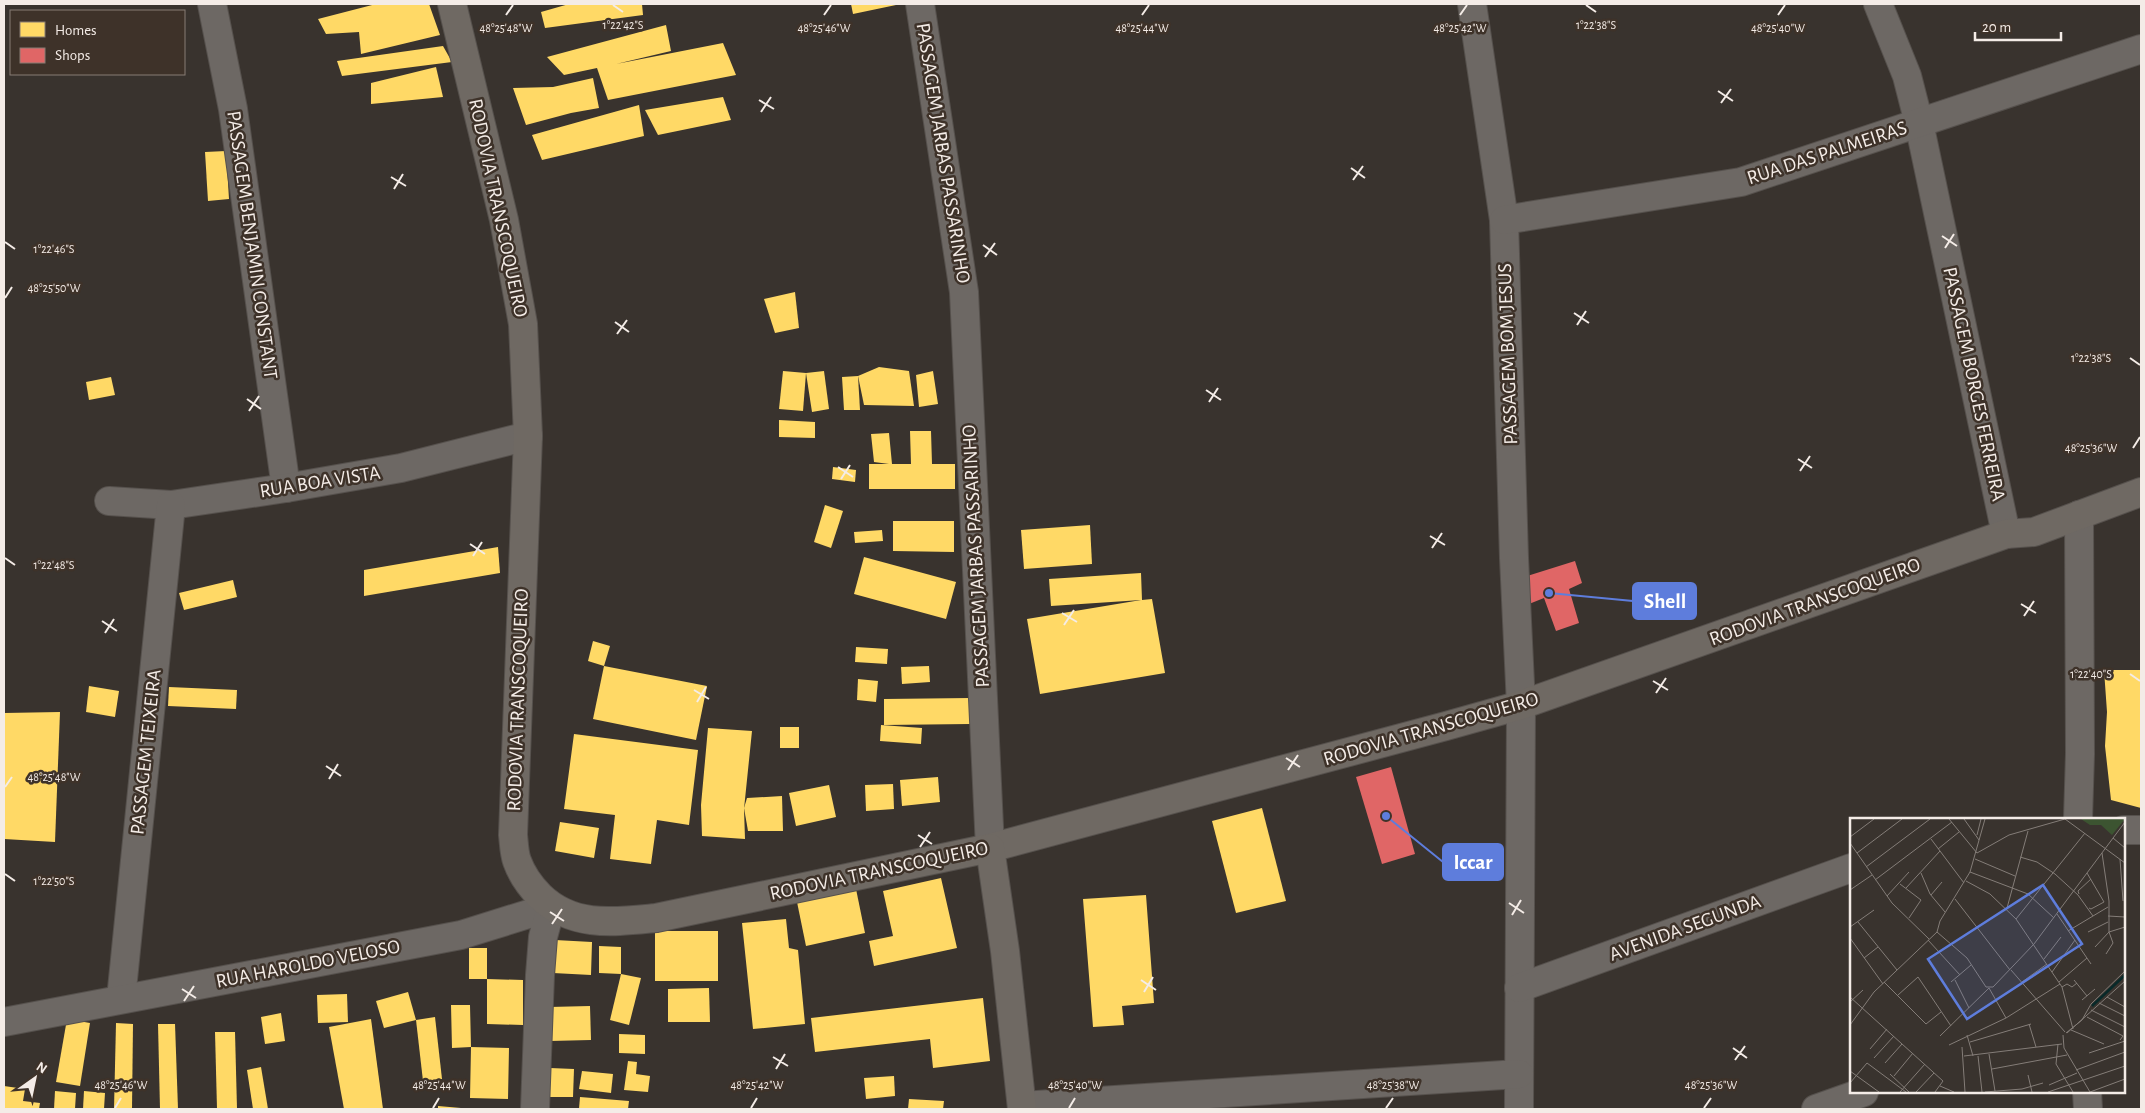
<svg xmlns="http://www.w3.org/2000/svg" width="2145" height="1113" font-family="'Alegreya Sans',sans-serif">
	<style>
		.homes { fill: #ffd966 }
		.shops { fill: #e06666 }
		.lines { fill: none; stroke-linecap: round; stroke-linejoin: round }
		.minor-casing { stroke: #56514d; stroke-width: 30 }
		.secondary-casing { stroke: #56514d; stroke-width: 30 }
		.minor { stroke: #6d6864; stroke-width: 28 }
		.secondary { stroke: #6f6963; stroke-width: 28 }
		.ticks { fill: none; stroke: #f4ece7; stroke-width: 2 }
		.labels { text-anchor: middle; dominant-baseline: central; stroke-width: 5; stroke-linejoin: round; paint-order: stroke }
		.street-label { font-size: 20px; fill: #f4ece7; stroke: #3e3229 }
		.inset-river { fill: none; stroke: #082929; stroke-width: 2.5 }
		.inset-road { fill: none; stroke: #847d78; stroke-width: 1 }
		.view { fill: #5e7ddc; fill-opacity: 0.15; stroke: #5e7ddc; stroke-width: 2.5 }
		.inset-edge { fill: none; stroke: #f4ece7; stroke-width: 2.5 }
		.ticks-label { font-size: 12px; text-anchor: middle; fill: #f4ece7; stroke: #3e3229; stroke-width: 5; stroke-linejoin: round; paint-order: stroke }
		.leader { fill: none; stroke: #5e7ddc; stroke-width: 2 }
		.callout-dot { fill: #5e7ddc; stroke: #3e3229; stroke-width: 2 }
		.callout { fill: #5e7ddc; stroke: #5e7ddc; stroke-width: 2 }
		.callout-label { font-size: 21px; text-anchor: middle; font-weight: bold; fill: #fff }
	</style>
	<rect width="100%" height="100%" fill="#39332e"/>
	<g class="homes">
		<path d="M376 4H429L440 35 361 54 359 32 326 34 318 19Z"/>
		<path d="M569 4H642L643 15 545 28 541 12Z"/>
		<path d="M851 4H896V5L853 14Z"/>
		<path d="M666 25 671 51 616 64 723 43 736 75 608 100 597 68 564 75 547 57Z"/>
		<path d="M443 46 452 62 342 76 337 61Z"/>
		<path d="M436 67 443 97 371 104V83Z"/>
		<path d="M593 78 599 108 571 113 526 125 513 88 553 87Z"/>
		<path d="M723 97 731 120 658 135 645 110Z"/>
		<path d="M639 105 644 136 542 160 532 135Z"/>
		<path d="M226 151 229 199 208 201 205 152Z"/>
		<path d="M795 292 799 328 775 333 764 299Z"/>
		<path d="M879 367 909 371 914 406 864 405 858 376Z"/>
		<path d="M783 371 806 373 803 411 779 409Z"/>
		<path d="M824 371 829 409 812 412 806 373Z"/>
		<path d="M933 371 938 404 919 407 916 375Z"/>
		<path d="M858 376 860 410H844L842 377Z"/>
		<path d="M111 377 115 395 89 400 86 382Z"/>
		<path d="M779 420 815 422V438L779 437Z"/>
		<path d="M910 431H931L932 464H955V489H869V464H889L874 462 871 434 889 433 892 464H911Z"/>
		<path d="M833 467 856 470 855 482 832 479Z"/>
		<path d="M825 505 843 511 831 548 814 542Z"/>
		<path d="M893 521H954V552L893 551Z"/>
		<path d="M1090 525 1092 564 1024 569 1021 530Z"/>
		<path d="M882 530 883 541 855 543 854 532Z"/>
		<path d="M498 547 500 573 364 596V570Z"/>
		<path d="M864 557 956 582 946 619 854 594Z"/>
		<path d="M1141 573 1142 600 1152 599 1165 673 1040 694 1027 619 1141 600 1051 606 1049 579Z"/>
		<path d="M233 580 237 597 184 610 179 593Z"/>
		<path d="M593 641 610 646 604 666 588 661Z"/>
		<path d="M856 647 888 649 887 664 855 662Z"/>
		<path d="M604 666 707 686 696 740 593 719Z"/>
		<path d="M929 666 930 682 902 684 901 667Z"/>
		<path d="M2104 670H2141V808L2111 800 2105 746 2107 712Z"/>
		<path d="M858 679 878 681 876 702 857 700Z"/>
		<path d="M89 686 119 691 115 717 86 712Z"/>
		<path d="M169 687 237 690 236 709 168 706Z"/>
		<path d="M970 698V724L884 725V699Z"/>
		<path d="M60 712 55 842 4 839V713Z"/>
		<path d="M881 725 922 728 921 744 880 741Z"/>
		<rect x="780" y="727" width="19" height="21"/>
		<path d="M708 728 752 731 744 809 745 839 702 836 701 805Z"/>
		<path d="M574 734 698 750 689 825 657 820 651 864 610 859 615 815 564 809Z"/>
		<path d="M938 777 940 802 902 806 900 780Z"/>
		<path d="M893 784 894 809 866 811 865 785Z"/>
		<path d="M829 785 836 817 796 826 789 793Z"/>
		<path d="M782 796 783 831H748L744 808 747 798Z"/>
		<path d="M1262 808 1286 901 1236 913 1212 821Z"/>
		<path d="M560 822 599 828 594 858 555 851Z"/>
		<path d="M941 878 957 948 874 966 869 941 893 936 883 891Z"/>
		<path d="M856 889 865 933 806 946 797 902Z"/>
		<path d="M1146 895 1154 1003 1122 1006 1124 1025 1093 1027 1083 899Z"/>
		<path d="M786 919 789 948 798 950 805 1024 753 1029 742 923Z"/>
		<rect x="655" y="931" width="63" height="50"/>
		<path d="M555 940 592 942 591 975 553 973Z"/>
		<path d="M599 946 621 947V974L599 973Z"/>
		<rect x="469" y="948" width="18" height="31"/>
		<path d="M621 974 641 978 629 1025 610 1020Z"/>
		<path d="M487 979 523 980V1025L487 1024Z"/>
		<path d="M709 988 710 1022H668V989Z"/>
		<path d="M408 992 416 1020 384 1028 376 1001Z"/>
		<path d="M347 994 348 1022 318 1023 317 995Z"/>
		<path d="M983 998 990 1061 933 1068 930 1039 815 1052 811 1018Z"/>
		<path d="M451 1005H470L471 1047 509 1048 508 1099 470 1098 471 1047 452 1048Z"/>
		<path d="M590 1006 591 1040 550 1041 549 1007Z"/>
		<path d="M281 1013 285 1041 265 1044 261 1017Z"/>
		<path d="M435 1017 442 1079 423 1081 416 1020Z"/>
		<path d="M67 1019 90 1023 80 1086 56 1082Z"/>
		<path d="M371 1019 383 1109H344L329 1027Z"/>
		<path d="M116 1023 133 1024 132 1109H114Z"/>
		<path d="M158 1024H175L178 1109H160Z"/>
		<path d="M215 1032H235L237 1109H217Z"/>
		<path d="M619 1034 645 1035V1054L619 1053Z"/>
		<path d="M628 1061 637 1062 636 1074 650 1076 648 1092 624 1090Z"/>
		<path d="M261 1067 268 1109H253L247 1070Z"/>
		<path d="M550 1068 574 1069 573 1097H549Z"/>
		<path d="M582 1071 613 1074 611 1093 579 1089Z"/>
		<path d="M894 1076 895 1096 866 1099 864 1078Z"/>
		<path d="M4 1086 25 1089 23 1101 40 1103 39 1109H4Z"/>
		<path d="M55 1091 76 1093 75 1109H54Z"/>
		<path d="M84 1091 105 1093 104 1109H83Z"/>
		<path d="M580 1097 629 1101 628 1109H579Z"/>
		<path d="M909 1099 944 1101 943 1109H908Z"/>
		<path d="M438 1106 461 1108V1109H438Z"/>
	</g>
	<g class="shops">
		<path d="M1575 561 1582 583 1569 589 1579 623 1556 631 1544 598 1529 604 1524 577Z"/>
		<path d="M1391 767 1415 854 1382 864 1356 777Z"/>
	</g>
	<g class="lines">
		<defs>
			<g id="minor">
				<path d="M212 4 233 109 286 488"/>
				<path d="M920 4 964 292 990 848"/>
				<path d="M1472 4 1504 220 1514 558 1521 705 1519 1109"/>
				<path d="M1878 4 1907 76 1919 123 2006 534"/>
				<path d="M1504 220 1741 182 2141 49"/>
				<path d="M109 501 171 505 286 488 401 468 528 436"/>
				<path d="M2078 819 2080 754 2079 515"/>
				<path d="M2124 830H2141"/>
				<path d="M1519 988 1851 868"/>
				<path d="M121 999 171 505"/>
				<path d="M4 1022 461 935 551 907"/>
				<path d="M2087 1092 2088 1109"/>
				<path d="M1022 1106 1519 1074"/>
				<path d="M535 1109 540 975 543 937 551 907"/>
				<path d="M1816 1109 1864 1092"/>
			</g>
			<g id="secondary">
				<path d="M452 4 504 220 523 324 528 436 513 835C514 843 514 853 517 861 522 875 530 886 540 896 573 928 614 922 656 918L990 848 1446 726 1521 705 2006 534 2034 532 2141 492"/>
				<path d="M990 848 1005 951 1022 1109"/>
			</g>
		</defs>
		<use href="#minor" class="minor-casing"/>
		<use href="#secondary" class="secondary-casing"/>
		<use href="#minor" class="minor"/>
		<use href="#secondary" class="secondary"/>
	</g>
	<path class="ticks" d="M613 5 623 12M1586 5 1596 12M506 15 513 5M824 15 831 5M1142 15 1149 5M1460 15 1467 5M1778 15 1785 5M1718 91 1733 101M759 100 774 109M1721 103 1731 89M761 112 771 97M1351 168 1365 178M391 177 406 186M1353 180 1363 166M394 189 403 174M1942 236 1957 246M5 242 15 249M983 245 997 255M1945 248 1954 234M985 257 995 243M5 298 12 287M1574 313 1589 323M615 322 629 332M1577 325 1586 311M617 334 627 320M2130 358 2140 365M1206 390 1221 400M247 399 261 409M1209 402 1218 388M249 411 259 396M2133 448 2140 437M1798 459 1812 468M838 467 853 477M1800 471 1810 456M841 479 850 465M1430 536 1445 545M470 544 485 554M1432 548 1442 533M473 556 482 542M5 558 15 565M2021 604 2036 613M1062 613 1077 622M2024 616 2034 601M102 621 117 631M1064 625 1074 610M105 633 114 619M2130 674 2140 681M1653 681 1668 690M694 690 709 699M1656 693 1666 678M697 702 706 687M1286 758 1300 767M326 766 341 776M1288 770 1298 755M329 779 338 764M5 787 12 777M918 835 932 844M920 847 930 832M5 874 15 881M1509 903 1524 913M550 912 564 921M1512 915 1521 900M552 924 562 909M1141 980 1156 990M182 989 196 998M1144 992 1153 977M184 1001 194 986M1733 1048 1747 1058M773 1057 788 1066M1735 1060 1745 1046M776 1069 785 1054M115 1108 121 1098M433 1108 439 1098M751 1108 757 1098M1069 1108 1075 1098M1386 1108 1393 1098M1704 1108 1711 1098"/>
	<g class="labels">
		<g class="street-label">
			<text transform="translate(943 153) rotate(81)">PASSAGEM JARBAS PASSARINHO</text>
			<text transform="translate(1827 153) rotate(-18)">RUA DAS PALMEIRAS</text>
			<text transform="translate(498 208) rotate(78)">RODOVIA TRANSCOQUEIRO</text>
			<text transform="translate(252 245) rotate(82)">PASSAGEM BENJAMIN CONSTANT</text>
			<text transform="translate(1508 354) rotate(-92)">PASSAGEM BOM JESUS</text>
			<text transform="translate(1974 384) rotate(78)">PASSAGEM BORGES FERREIRA</text>
			<text transform="translate(320 482) rotate(-9)">RUA BOA VISTA</text>
			<text transform="translate(976 556) rotate(-93)">PASSAGEM JARBAS PASSARINHO</text>
			<text transform="translate(1815 602) rotate(-20)">RODOVIA TRANSCOQUEIRO</text>
			<text transform="translate(518 700) rotate(-88)">RODOVIA TRANSCOQUEIRO</text>
			<text transform="translate(1431 729) rotate(-16)">RODOVIA TRANSCOQUEIRO</text>
			<text transform="translate(146 752) rotate(-84)">PASSAGEM TEIXEIRA</text>
			<text transform="translate(879 871) rotate(-12)">RODOVIA TRANSCOQUEIRO</text>
			<text transform="translate(1685 928) rotate(-20)">AVENIDA SEGUNDA</text>
			<text transform="translate(308 964) rotate(-11)">RUA HAROLDO VELOSO</text>
		</g>
	</g>
	<g transform="translate(1850 818)">
		<rect width="275" height="275" fill="#39332e"/>
		<path d="M231 1H275L262 17 251 7H240Z" fill="#3c5431"/>
		<path class="inset-river" d="M242 188 275 157"/>
		<path class="inset-road" d="M99 1 127 35 159 17 215 1M114 1 129 22M215 1 275 45M127 17 131 1M0 19 24 1M263 20 275 30M81 21 114 65M0 25 42 85 79 121M88 31 109 14M7 35 52 1M252 35 259 83V114L263 125 256 136M170 39 187 44 205 56 228 77 243 98M125 41 165 58M270 41 273 83M16 49 80 1M120 54 178 76 204 100M71 55 80 76 95 94M237 55 254 84 241 91 239 90M25 62 102 4M116 63 140 76 166 101 212 169 223 211M50 66 71 82 59 100M56 70 90 33M0 72 22 57M229 76 228 73 241 61M81 77 92 64M37 78 59 54M105 81 160 152M157 90 178 13M207 96 241 146M258 98 275 99M166 101 235 15M8 104 47 152M0 109 24 92M218 113 258 89M87 114 117 140 136 169H143L184 126 275 4M87 114 90 103 120 54 135 1M238 114 258 104M259 114 275 109M0 120 33 166M78 122 110 157M245 129 259 114M14 140 28 129M194 141 211 119M161 152 215 214M202 154 225 122M105 162 119 190M224 162 237 178M34 164 76 206 91 194M101 164 121 147M172 164 197 146M209 164 237 140M212 169 217 166 222 169 227 165M48 177 68 159 101 208M0 179 93 263 85 274M257 179 275 189M232 182 245 171M0 184 13 172M249 185 275 198M241 192 275 209M237 199 273 218 270 222M179 206 186 229M0 207 24 174 87 114M221 212 254 226M216 215 232 202 241 186 275 153M217 215 275 163M117 217 123 238M213 217 214 230 240 274M90 218 139 170 156 200M120 224 181 206M208 226 206 246 223 274M99 227 156 200 210 166M112 229 115 274M20 231 37 211M239 235 275 223M139 236 145 273M114 238 212 226M128 238 132 274M24 240 44 218M35 245 52 226M142 251 217 237M226 252 275 234M0 253 29 274M40 256 59 274M178 257 182 274M44 258 63 235M0 265 17 245 56 274M199 267 227 255M90 268 104 274M50 274 75 246M66 274 84 255M135 274 172 271 193 265M198 274 275 248M240 274 275 261"/>
		<path class="view" d="M193 67 232 126 117 201 78 141Z"/>
		<rect width="275" height="275" class="inset-edge"/>
	</g>
	<g class="ticks-label">
		<text x="623" y="29">1°22'42"S</text>
		<text x="1596" y="29">1°22'38"S</text>
		<text x="506" y="32">48°25'48"W</text>
		<text x="824" y="32">48°25'46"W</text>
		<text x="1142" y="32">48°25'44"W</text>
		<text x="1460" y="32">48°25'42"W</text>
		<text x="1778" y="32">48°25'40"W</text>
		<text x="54" y="253">1°22'46"S</text>
		<text x="54" y="292">48°25'50"W</text>
		<text x="2091" y="362">1°22'38"S</text>
		<text x="2091" y="452">48°25'36"W</text>
		<text x="54" y="569">1°22'48"S</text>
		<text x="2091" y="678">1°22'40"S</text>
		<text x="54" y="781">48°25'48"W</text>
		<text x="54" y="885">1°22'50"S</text>
		<text x="121" y="1089">48°25'46"W</text>
		<text x="439" y="1089">48°25'44"W</text>
		<text x="757" y="1089">48°25'42"W</text>
		<text x="1075" y="1089">48°25'40"W</text>
		<text x="1393" y="1089">48°25'38"W</text>
		<text x="1711" y="1089">48°25'36"W</text>
	</g>
	<path class="leader" d="M1549 593L1633 601M1386 816L1443 862"/>
	<g class="callout-dot">
		<circle cx="1549" cy="593" r="5"/>
		<circle cx="1386" cy="816" r="5"/>
	</g>
	<g class="callout">
		<rect x="1633" y="583" width="63" height="36" rx="5"/>
		<rect x="1443" y="844" width="60" height="36" rx="5"/>
	</g>
	<g class="callout-label">
		<text x="1665" y="608">Shell</text>
		<text x="1473" y="869">Iccar</text>
	</g>
	<rect width="2145" height="1113" fill="none" stroke="#f4ece7" stroke-width="10"/>
	<rect x="10" y="10" width="175" height="65" fill="#3e3229" stroke="#877c75"/>
	<rect x="20" y="22" width="25" height="15" fill="#ffd966" stroke="#877c75"/>
	<text x="55" y="35" font-size="15" fill="#f4ece7">Homes</text>
	<rect x="20" y="48" width="25" height="15" fill="#e06666" stroke="#877c75"/>
	<text x="55" y="60" font-size="15" fill="#f4ece7">Shops</text>
	<g transform="translate(35 1078) rotate(33)" stroke="#3e3229" stroke-width="4" paint-order="stroke">
	<path d="M0-4L9 19L0 12L-9 19Z" fill="#f4ece7"/>
	<text y="-8" font-size="14" font-weight="bold" text-anchor="middle" fill="#f4ece7">N</text>
	</g>
	<path d="M1975 32v8h86v-8" fill="none" stroke="#f4ece7" stroke-width="2.5"/>
	<text x="1982" y="32" font-size="15" fill="#f4ece7" stroke="#3e3229" stroke-width="4" paint-order="stroke">20 m</text>
</svg>
